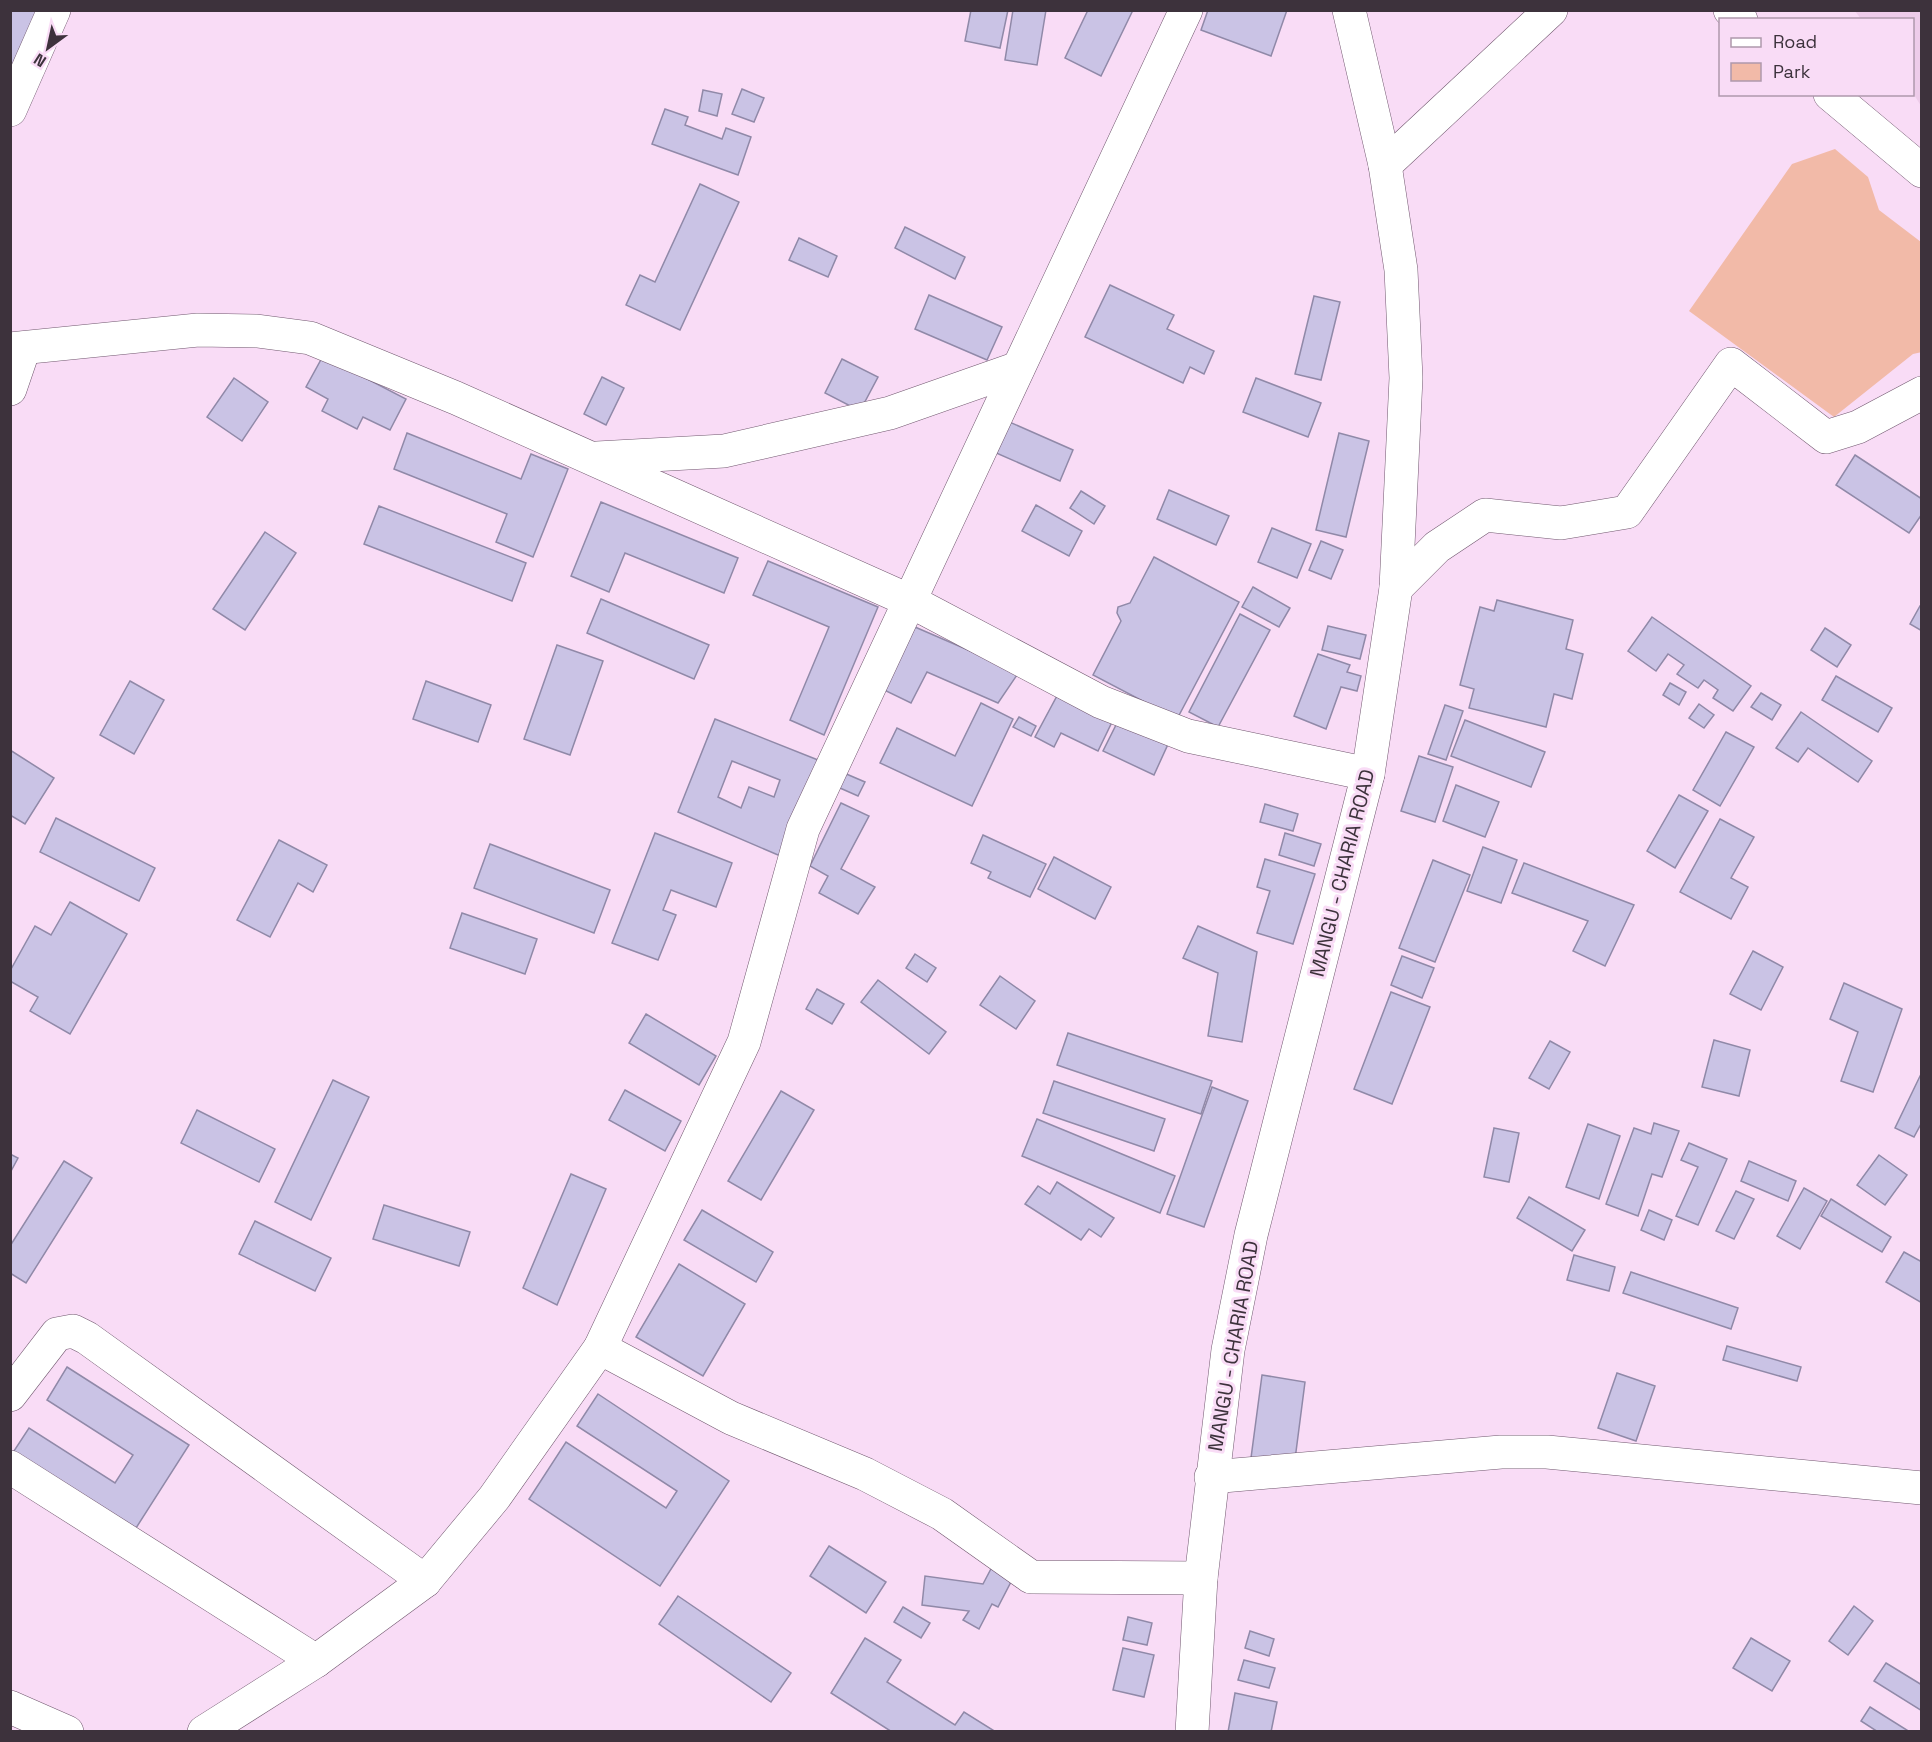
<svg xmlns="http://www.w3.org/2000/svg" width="1932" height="1742" font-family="'Space Grotesk',sans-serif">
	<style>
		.built { fill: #eeccea }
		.green { fill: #f2baa8 }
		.building { fill: #cac3e5; stroke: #9089a8; stroke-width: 1.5; fill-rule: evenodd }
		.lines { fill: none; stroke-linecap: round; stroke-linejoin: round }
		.minor-casing { stroke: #71586f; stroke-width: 34 }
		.minor { stroke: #fff; stroke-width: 33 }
		.labels { text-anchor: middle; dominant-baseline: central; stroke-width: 6; stroke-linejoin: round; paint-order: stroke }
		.street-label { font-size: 20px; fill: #3d323c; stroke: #f9dcf6 }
	</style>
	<rect width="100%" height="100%" fill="#f9dcf6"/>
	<path class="built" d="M1855 11H1921V106L1913 93 1912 20 1861 19Z"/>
	<path class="green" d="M1835 149 1868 177 1879 210 1921 242 1922 352 1913 354 1834 417 1689 311 1792 164Z"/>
	<g class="building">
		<path d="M10 10H41L10 80Z"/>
		<path d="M971 10H1008L1000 48 965 41Z"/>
		<path d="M1013 10H1046L1037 65 1005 60Z"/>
		<path d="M1088 10H1133L1101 76 1065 58Z"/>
		<path d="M1208 10H1287L1271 56 1201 30Z"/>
		<path d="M742 89 764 98 754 122 732 114Z"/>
		<path d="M703 90 722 94 717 116 699 111Z"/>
		<path d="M665 109 688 117 685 125 722 139 726 128 751 137 738 175 652 144Z"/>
		<path d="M700 184 739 202 680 330 626 305 640 275 655 282Z"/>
		<path d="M905 227 965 257 955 279 895 248Z"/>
		<path d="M799 238 837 256 828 277 789 260Z"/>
		<path d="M1110 285 1174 315 1167 329 1214 351 1204 374 1190 367 1183 383 1085 337Z"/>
		<path d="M929 295 1002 327 987 360 915 329Z"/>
		<path d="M1314 296 1340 302 1321 380 1295 374Z"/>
		<path d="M323 356 406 399 390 430 363 417 357 429 322 411 328 399 306 387Z"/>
		<path d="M842 359 878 377 860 411 825 393Z"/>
		<path d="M602 377 624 388 606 425 584 414Z"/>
		<path d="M234 378 268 402 242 441 207 417Z"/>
		<path d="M1256 378 1321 403 1308 437 1243 412Z"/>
		<path d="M998 417 1073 450 1060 481 985 448Z"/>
		<path d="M407 433 521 479 531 454 568 469 533 557 496 542 507 514 394 469Z"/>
		<path d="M1339 433 1369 441 1346 537 1316 530Z"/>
		<path d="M1855 455 1922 499V514L1909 533 1836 485Z"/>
		<path d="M1169 490 1229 516 1216 545 1157 519Z"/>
		<path d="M1081 491 1105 506 1094 524 1070 508Z"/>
		<path d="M601 502 738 558 724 593 625 553 609 592 571 576Z"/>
		<path d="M1036 505 1082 531 1069 556 1022 531Z"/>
		<path d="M379 506 526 563 512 601 364 544Z"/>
		<path d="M1272 528 1311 544 1297 578 1258 562Z"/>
		<path d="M265 532 296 553 245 630 213 609Z"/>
		<path d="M1321 541 1343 550 1331 579 1309 570Z"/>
		<path d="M1154 557 1239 602 1177 719 1093 675 1121 621 1117 613 1118 607 1130 603Z"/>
		<path d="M768 561 878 607 824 735 790 720 829 627 753 595Z"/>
		<path d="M1253 587 1290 608 1279 627 1242 607Z"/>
		<path d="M601 599 709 645 694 679 587 633Z"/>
		<path d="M1497 600 1573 620 1566 649 1583 654 1572 699 1554 694 1546 727 1469 708 1474 689 1460 685 1480 607 1494 611Z"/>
		<path d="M1920 606 1922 607V631L1910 624Z"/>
		<path d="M1240 614 1270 630 1218 727 1189 712Z"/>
		<path d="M1652 617 1751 686 1733 711 1713 698 1718 690 1704 680 1698 688 1677 674 1684 665 1668 654 1656 671 1628 651Z"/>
		<path d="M1328 626 1366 635 1360 659 1322 650Z"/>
		<path d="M915 627 1019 672 998 703 927 672 911 703 882 689Z"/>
		<path d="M1825 628 1851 645 1837 667 1811 650Z"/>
		<path d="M557 645 603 661 570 755 524 739Z"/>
		<path d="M1318 654 1350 665 1347 672 1361 676 1357 691 1341 687 1326 729 1294 716Z"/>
		<path d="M1836 676 1892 708 1878 732 1822 700Z"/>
		<path d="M130 681 164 700 134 754 100 735Z"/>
		<path d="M426 681 491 705 478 742 413 719Z"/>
		<path d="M1670 683 1686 692 1679 705 1663 695Z"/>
		<path d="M1761 693 1781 705 1772 720 1751 707Z"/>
		<path d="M1058 694 1112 722 1098 751 1061 733 1054 747 1035 737Z"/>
		<path d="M981 703 1013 719 972 806 880 763 897 728 955 756Z"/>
		<path d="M1699 704 1714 715 1704 728 1689 718Z"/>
		<path d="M1445 705 1463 711 1446 760 1428 754Z"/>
		<path d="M1801 712 1872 761 1858 782 1808 748 1798 762 1776 748Z"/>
		<path d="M1019 717 1036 726 1031 736 1013 727Z"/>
		<path d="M715 719 823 762 785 858 678 812ZM732 761 780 780 774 797 749 787 741 808 718 797Z"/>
		<path d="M1119 719 1169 742 1154 775 1103 751Z"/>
		<path d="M1465 720 1545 752 1531 787 1451 756Z"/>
		<path d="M1726 732 1754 747 1720 806 1693 790Z"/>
		<path d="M10 750 54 778 25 824 10 815Z"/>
		<path d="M1419 756 1453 767 1435 822 1401 811Z"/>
		<path d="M837 770 865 782 858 796 831 784Z"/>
		<path d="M1456 785 1499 802 1485 837 1443 821Z"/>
		<path d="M1679 795 1708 811 1675 868 1647 851Z"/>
		<path d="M841 803 869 816 841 869 875 887 858 914 819 893 828 876 810 866Z"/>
		<path d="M1265 804 1298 814 1293 831 1260 822Z"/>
		<path d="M56 818 155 868 139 901 40 852Z"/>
		<path d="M1720 819 1754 837 1731 878 1748 887 1731 919 1680 892Z"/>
		<path d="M655 833 732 863 716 907 671 890 663 910 676 915 658 960 612 943Z"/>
		<path d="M1285 833 1321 844 1314 866 1279 855Z"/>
		<path d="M983 835 1046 864 1030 897 988 878 991 872 971 863Z"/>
		<path d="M279 840 327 865 313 892 298 883 270 937 237 920Z"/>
		<path d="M490 844 610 890 594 933 474 888Z"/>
		<path d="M1483 847 1517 860 1501 903 1467 891Z"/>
		<path d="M1054 857 1111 887 1095 919 1038 889Z"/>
		<path d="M1265 859 1315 874 1293 944 1257 933 1270 891 1257 887Z"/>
		<path d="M1433 860 1470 875 1435 962 1399 948Z"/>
		<path d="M1524 863 1634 905 1605 966 1573 951 1588 921 1512 893Z"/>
		<path d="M70 902 127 934 70 1034 30 1011 38 997 10 981V971L35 926 51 935Z"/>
		<path d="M462 913 537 939 525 974 450 948Z"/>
		<path d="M1198 926 1257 952 1242 1042 1208 1036 1218 973 1183 958Z"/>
		<path d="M1753 951 1783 967 1761 1010 1730 994Z"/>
		<path d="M915 954 936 968 927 982 906 968Z"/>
		<path d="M1402 956 1434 968 1422 998 1391 985Z"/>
		<path d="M1000 976 1035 1001 1016 1029 980 1005Z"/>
		<path d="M878 980 946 1032 929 1054 861 1002Z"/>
		<path d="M1844 983 1902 1009 1873 1092 1841 1081 1858 1032 1830 1019Z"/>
		<path d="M817 989 844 1004 832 1024 806 1009Z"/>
		<path d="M1391 992 1430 1007 1392 1104 1354 1089Z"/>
		<path d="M646 1014 716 1056 699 1085 629 1043Z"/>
		<path d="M1068 1033 1212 1081 1201 1114 1057 1065Z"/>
		<path d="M1714 1040 1750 1050 1739 1096 1702 1087Z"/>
		<path d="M1550 1041 1570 1052 1549 1089 1529 1078Z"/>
		<path d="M1922 1072V1122L1914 1137 1895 1128Z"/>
		<path d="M333 1080 369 1097 311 1220 275 1202Z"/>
		<path d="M1054 1081 1165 1119 1154 1151 1043 1113Z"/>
		<path d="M1212 1087 1248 1101 1204 1227 1167 1214Z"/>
		<path d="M625 1090 681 1121 665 1151 609 1120Z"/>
		<path d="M781 1091 814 1110 761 1200 728 1181Z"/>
		<path d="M197 1110 275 1149 259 1182 181 1143Z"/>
		<path d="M1037 1119 1175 1176 1160 1213 1022 1156Z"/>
		<path d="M1654 1123 1679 1131 1662 1177 1652 1174 1638 1216 1606 1204 1634 1128 1651 1134Z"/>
		<path d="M1588 1124 1620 1136 1599 1199 1566 1187Z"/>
		<path d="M1494 1128 1519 1133 1509 1182 1484 1177Z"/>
		<path d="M1689 1143 1727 1159 1698 1225 1676 1216 1698 1167 1681 1160Z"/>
		<path d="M10 1154 18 1158 10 1173Z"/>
		<path d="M1879 1155 1907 1175 1885 1205 1857 1185Z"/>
		<path d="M64 1161 92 1178 26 1283 10 1273V1246Z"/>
		<path d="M1749 1161 1796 1181 1788 1201 1741 1181Z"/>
		<path d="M571 1174 606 1189 557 1305 523 1288Z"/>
		<path d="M1057 1182 1114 1218 1101 1237 1089 1229 1081 1240 1025 1204 1038 1186 1050 1194Z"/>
		<path d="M1804 1188 1827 1201 1800 1249 1777 1236Z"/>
		<path d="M1736 1191 1754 1199 1734 1239 1716 1231Z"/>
		<path d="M1529 1197 1585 1230 1572 1251 1517 1218Z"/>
		<path d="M1831 1199 1891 1237 1882 1252 1821 1216Z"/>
		<path d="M384 1205 470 1232 459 1266 373 1239Z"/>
		<path d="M702 1210 773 1252 756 1282 684 1240Z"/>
		<path d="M1649 1210 1672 1220 1664 1240 1641 1230Z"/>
		<path d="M255 1221 331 1258 315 1291 239 1254Z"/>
		<path d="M1904 1252 1922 1262V1303L1886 1282Z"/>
		<path d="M1574 1255 1615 1267 1609 1291 1567 1280Z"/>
		<path d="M679 1264 745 1304 703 1376 636 1337Z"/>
		<path d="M1631 1272 1738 1308 1731 1329 1623 1293Z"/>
		<path d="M1727 1346 1801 1367 1797 1381 1723 1360Z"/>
		<path d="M67 1367 189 1445 129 1539 10 1457 29 1428 115 1483 133 1455 47 1400Z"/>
		<path d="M1617 1373 1655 1386 1636 1441 1598 1428Z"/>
		<path d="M1262 1375 1305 1382 1294 1467 1251 1458Z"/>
		<path d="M598 1394 729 1481 660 1586 529 1499 566 1442 666 1508 677 1491 577 1426Z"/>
		<path d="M829 1546 886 1582 866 1613 810 1576Z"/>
		<path d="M993 1565 1014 1576 998 1607 992 1604 979 1629 963 1620 969 1611 922 1605 925 1576 983 1584Z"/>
		<path d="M678 1596 791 1673 771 1702 659 1624Z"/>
		<path d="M1854 1606 1873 1621 1848 1655 1829 1641Z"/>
		<path d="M903 1607 930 1623 921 1638 894 1622Z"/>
		<path d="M1128 1617 1152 1623 1147 1645 1123 1640Z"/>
		<path d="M1250 1631 1274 1639 1269 1656 1245 1648Z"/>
		<path d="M865 1638 901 1660 887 1682 955 1725 964 1712 996 1732H892L831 1693Z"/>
		<path d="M1751 1638 1790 1661 1772 1691 1733 1668Z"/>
		<path d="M1123 1648 1154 1655 1144 1697 1113 1690Z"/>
		<path d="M1244 1660 1275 1668 1269 1688 1238 1680Z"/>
		<path d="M1886 1663 1922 1685V1711L1874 1681Z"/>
		<path d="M1235 1693 1277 1702 1271 1732H1228Z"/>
		<path d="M1870 1707 1910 1732H1878L1861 1721Z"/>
	</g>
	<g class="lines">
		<defs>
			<g id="minor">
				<path d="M1730 10 1741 20"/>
				<path d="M1830 94 1922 171"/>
				<path d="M10 110 54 10"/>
				<path d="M1385 165 1551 10"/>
				<path d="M10 349 198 330 257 331 310 338 456 398 908 600 1101 702 1188 736 1368 774"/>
				<path d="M10 389 24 348"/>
				<path d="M597 458 724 451 890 413 1018 368"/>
				<path d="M1396 588 1437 547 1485 515 1561 523 1627 512 1731 364 1826 437 1858 427 1922 393"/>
				<path d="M600 1348 731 1418 865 1474 942 1514 1031 1577 1201 1578"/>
				<path d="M10 1395 57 1334 73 1331 87 1338 425 1581"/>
				<path d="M10 1467 316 1661"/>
				<path d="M1211 1477 1501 1452H1547L1922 1488"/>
				<path d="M10 1707 67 1732"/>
				<path d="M204 1732 316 1661 425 1581 494 1498 600 1348 744 1042 803 829 1186 10"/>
				<path d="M1192 1732 1201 1578 1228 1350 1251 1235 1368 774 1396 588 1406 378 1401 270 1385 165 1349 10"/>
			</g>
		</defs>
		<use href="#minor" class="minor-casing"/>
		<use href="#minor" class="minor"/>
	</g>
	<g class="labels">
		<g class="street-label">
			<text transform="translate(1342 873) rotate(-76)">MANGU - CHARIA ROAD</text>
			<text transform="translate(1233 1346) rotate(-80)">MANGU - CHARIA ROAD</text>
		</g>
	</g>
	<rect width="1932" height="1742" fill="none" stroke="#3d323c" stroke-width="24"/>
	<rect x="1719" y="18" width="195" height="78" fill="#f9dcf6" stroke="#ae98ac" stroke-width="1.5"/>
	<rect x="1731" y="38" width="30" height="9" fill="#ffffff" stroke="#ae98ac" stroke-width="1.5"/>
	<text x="1773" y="48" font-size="18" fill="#3d323c">Road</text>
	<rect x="1731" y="63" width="30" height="18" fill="#f2baa8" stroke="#ae98ac" stroke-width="1.5"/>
	<text x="1773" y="78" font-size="18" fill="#3d323c">Park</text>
	<g transform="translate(48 48) rotate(213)" stroke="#f9dcf6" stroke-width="4.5" paint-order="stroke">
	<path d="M0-4.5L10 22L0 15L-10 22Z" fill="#3d323c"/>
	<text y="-9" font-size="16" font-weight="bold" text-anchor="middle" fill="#3d323c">N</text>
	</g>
</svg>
